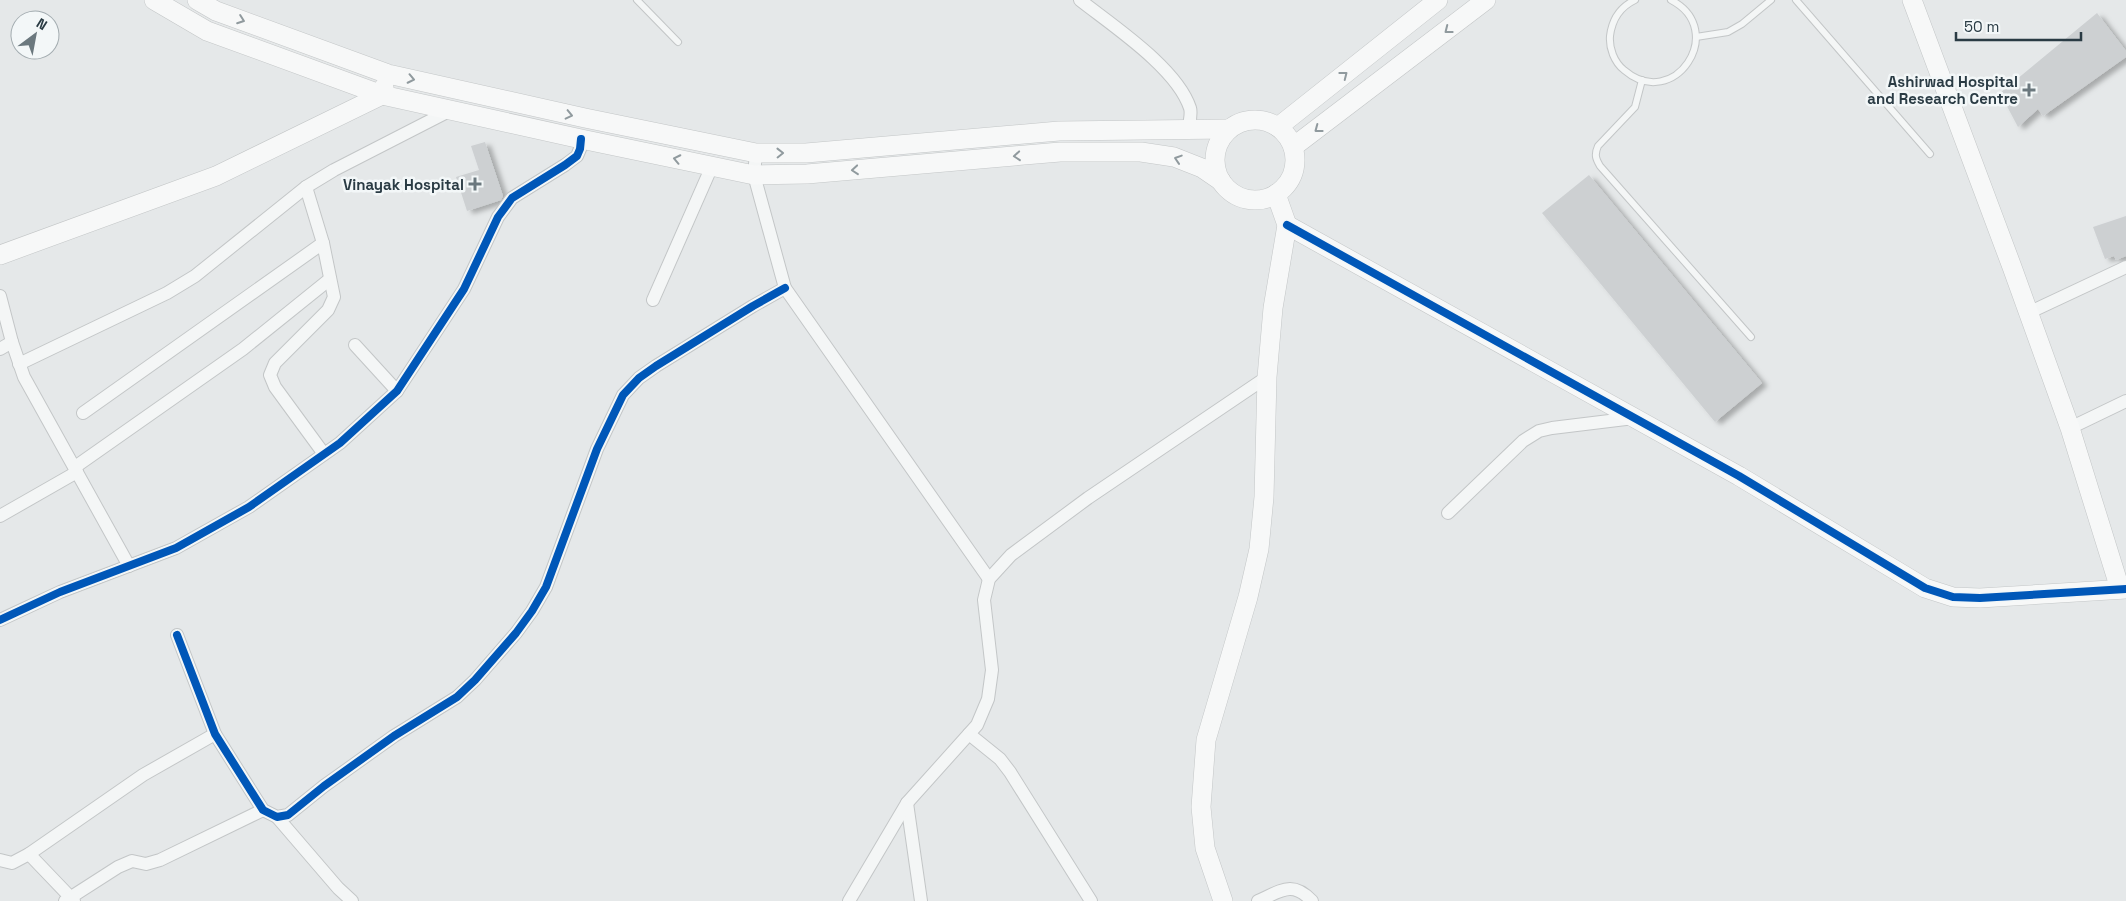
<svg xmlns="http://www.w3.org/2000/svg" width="2126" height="901" font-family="'Space Grotesk',sans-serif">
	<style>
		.building { fill: #cdd0d2; filter: url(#shadow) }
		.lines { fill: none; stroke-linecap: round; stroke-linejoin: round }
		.lane-casing { stroke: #c3c6c7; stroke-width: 8 }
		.street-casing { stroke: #c3c6c7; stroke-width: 14 }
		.secondary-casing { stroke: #c3c6c7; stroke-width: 20 }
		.lane { stroke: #f4f6f6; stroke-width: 6 }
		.street { stroke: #f4f6f6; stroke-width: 12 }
		.secondary { stroke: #f7f8f8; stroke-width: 19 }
		.cycleway-casing { stroke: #f3f7f8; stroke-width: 11 }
		.cycleway { stroke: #0057b8; stroke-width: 8 }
		.oneway { stroke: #909a9e }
		.poi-dot { fill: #6b787e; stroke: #f3f7f8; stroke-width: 2 }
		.labels { text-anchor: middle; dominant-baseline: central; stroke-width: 5; stroke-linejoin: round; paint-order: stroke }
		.poi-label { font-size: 15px; font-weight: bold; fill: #2a3b44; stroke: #f3f7f8; text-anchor: end }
	</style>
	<defs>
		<filter id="shadow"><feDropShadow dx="5.5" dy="3" stdDeviation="2.5" flood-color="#0004"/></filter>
	</defs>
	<rect width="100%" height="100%" fill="#e5e8e9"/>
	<g class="building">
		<path d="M2097 13 2126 51V57L2043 116 2038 109 2018 127 2000 93Z"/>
		<path d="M485 142 503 196 501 200 467 211 456 177 479 170 471 146Z"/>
		<path d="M1589 175 1762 383 1715 422 1542 213Z"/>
		<path d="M2126 216V256L2116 260 2114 256 2105 259 2093 227Z"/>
	</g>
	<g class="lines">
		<defs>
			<g id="lane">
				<path d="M637 0 678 42"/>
				<path d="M1635 0C1620 7 1612 20 1610 36 1609 48 1614 62 1624 70 1674 113 1729 30 1671 0"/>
				<path d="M1796 0 1930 154"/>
				<path d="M1696 37 1728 32 1742 24 1771 0"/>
				<path d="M1642 80 1635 107 1598 146C1594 155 1596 159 1600 166L1751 337"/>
			</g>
			<g id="street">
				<path d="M1080 0C1113 26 1177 68 1190 108 1192 114 1189 124 1188 131"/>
				<path d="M756 153 754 175 785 288 989 579"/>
				<path d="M306 187 323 243 334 297 328 310 275 363 270 375 275 387 324 454"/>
				<path d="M0 296 12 342 24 377 129 566"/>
				<path d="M653 300 712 166"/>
				<path d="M2028 313 2126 267"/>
				<path d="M355 345 397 391"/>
				<path d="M0 349 12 342"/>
				<path d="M19 364 167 293 195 276 306 187 334 170 451 110"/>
				<path d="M83 413 323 243"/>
				<path d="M2070 428 2126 401"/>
				<path d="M75 467 243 349 330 279"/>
				<path d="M1448 513 1523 441 1539 431 1552 428 1634 418"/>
				<path d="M0 516 77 472"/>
				<path d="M0 620 60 592 176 548 249 507 340 443 397 391 464 289 498 217 512 198 565 165 577 156 580 149 581 139"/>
				<path d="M177 635 215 734 263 810 277 817 288 815 324 786 394 736 457 697 475 680 516 633 532 611 546 587 597 449 623 395 639 378 656 366 753 306 785 288"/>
				<path d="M969 734 1000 759 1010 772 1091 901"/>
				<path d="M907 803 921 901"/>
				<path d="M277 817 338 888 352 901"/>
				<path d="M29 854 74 901"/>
				<path d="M0 860 12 863 29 854 143 775 215 734"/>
				<path d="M65 901 118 867 132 861 146 864 160 860 263 810"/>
				<path d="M849 901 907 803 977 725 988 699 992 670 984 600 989 579 1011 555 1088 498 1267 377"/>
				<path d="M1258 901C1281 891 1292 880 1312 901"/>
			</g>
			<g id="secondary">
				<path d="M154 0 207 31 382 95 581 139 754 175 807 174 1060 152H1141L1174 157 1202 168 1221 181"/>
				<path d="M197 0 216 11 388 74 585 118 756 153H806L1059 131 1229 129"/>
				<path d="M1912 0 2012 267 2070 428 2120 589"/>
				<circle cx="1255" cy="160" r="40"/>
				<path d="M1278 127 1438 0"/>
				<path d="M1293 147 1486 0"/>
				<path d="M1287 225 1739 476 1925 588 1953 597 1980 598 2126 589"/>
				<path d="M0 255 216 176 382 95 384 87"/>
				<path d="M1223 901 1205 848 1201 807 1206 740 1248 597 1259 549 1264 497 1267 377 1273 308 1287 225 1276 194"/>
			</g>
		</defs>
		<use href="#lane" class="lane-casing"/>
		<use href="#street" class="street-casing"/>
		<use href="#secondary" class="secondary-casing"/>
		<use href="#lane" class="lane"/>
		<use href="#street" class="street"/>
		<use href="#secondary" class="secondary"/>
		<defs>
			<g id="cycleway">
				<path d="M1287 225 1739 476 1925 588 1953 597 1980 598 2126 589"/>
				<path d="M0 620 60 592 176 548 249 507 340 443 397 391 464 289 498 217 512 198 565 165 577 156 580 149 581 139"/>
				<path d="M177 635 215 734 263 810 277 817 288 815 324 786 394 736 457 697 475 680 516 633 532 611 546 587 597 449 623 395 639 378 656 366 753 306 785 288"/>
			</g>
		</defs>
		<use href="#cycleway" class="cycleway-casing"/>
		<use href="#cycleway" class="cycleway"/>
	</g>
	<defs><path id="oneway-chevron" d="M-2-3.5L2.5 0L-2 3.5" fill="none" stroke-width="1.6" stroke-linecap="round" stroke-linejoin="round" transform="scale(1.25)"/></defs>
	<g class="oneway">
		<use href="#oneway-chevron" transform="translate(241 20) rotate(20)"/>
		<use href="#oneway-chevron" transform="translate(1448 30) rotate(142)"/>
		<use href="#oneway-chevron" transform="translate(1344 75) rotate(-38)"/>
		<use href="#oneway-chevron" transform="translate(411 79) rotate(12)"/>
		<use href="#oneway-chevron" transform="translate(569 115) rotate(13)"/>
		<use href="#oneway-chevron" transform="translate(1318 129) rotate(143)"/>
		<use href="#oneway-chevron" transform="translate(780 153) rotate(-1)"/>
		<use href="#oneway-chevron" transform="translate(1017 156) rotate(175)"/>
		<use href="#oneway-chevron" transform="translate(677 159) rotate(-168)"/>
		<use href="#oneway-chevron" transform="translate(1178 159) rotate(-162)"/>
		<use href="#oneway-chevron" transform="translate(855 170) rotate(175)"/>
	</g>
	<g class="poi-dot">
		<path d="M2026.5 82.5h5v5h5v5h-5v5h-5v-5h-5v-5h5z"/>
		<path d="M472.5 176.5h5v5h5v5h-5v5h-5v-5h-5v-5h5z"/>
	</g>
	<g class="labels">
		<g class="poi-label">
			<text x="2018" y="81">Ashirwad Hospital<tspan x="2018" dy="17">and Research Centre</tspan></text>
			<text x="464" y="184">Vinayak Hospital</text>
		</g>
	</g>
	<g transform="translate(35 35) rotate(32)"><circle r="24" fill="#f3f7f8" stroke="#a3acb0"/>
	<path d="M0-4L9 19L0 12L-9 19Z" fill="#6b787e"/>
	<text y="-8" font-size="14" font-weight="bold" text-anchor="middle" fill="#2a3b44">N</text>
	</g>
	<path d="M1956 32v8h125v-8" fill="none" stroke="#2a3b44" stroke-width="2.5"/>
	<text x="1964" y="32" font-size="15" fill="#2a3b44" stroke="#f3f7f8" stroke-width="4" paint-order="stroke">50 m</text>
</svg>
